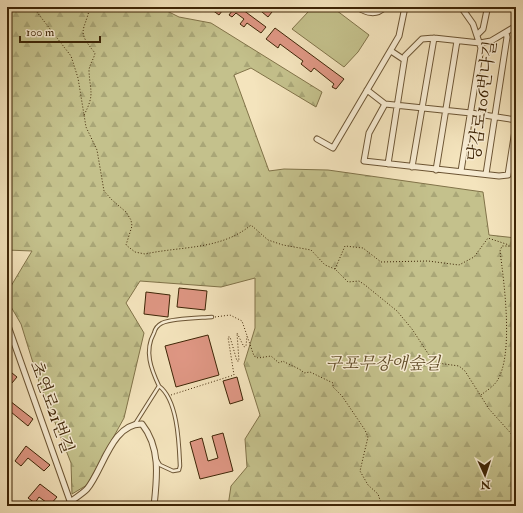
<svg xmlns="http://www.w3.org/2000/svg" width="523" height="513" font-family="'IM FELL Double Pica','Noto Serif KR',serif">
	<style>
		.forest { fill: url(#forest-firs); stroke: #817349 }
		.garden { fill: #c4c18c; stroke: #817349 }
		.building { fill: #df9784; stroke: #3e2506 }
		.lines { fill: none; stroke-linecap: round; stroke-linejoin: round }
		.service-casing { stroke: #6c5534; stroke-width: 4.5 }
		.minor-casing { stroke: #6c5534; stroke-width: 7 }
		.path { stroke: #3e2506; stroke-width: 1; stroke-dasharray: 1 2; stroke-linecap: butt }
		.service { stroke: #f8edd4; stroke-width: 2.5 }
		.minor { stroke: #f8edd4; stroke-width: 5 }
		.labels { text-anchor: middle; dominant-baseline: central; stroke-width: 3; stroke-linejoin: round; paint-order: stroke }
		.street-label { font-size: 17px; fill: #3e2506; stroke: #f8edd4 }
		.park-label { font-size: 17px; font-style: italic; fill: #604c28; stroke: #f8edd4 }
	</style>
	<defs>
		<pattern id="forest-firs" width="22" height="20" patternUnits="userSpaceOnUse"><rect width="22" height="20" fill="#c4c18c"/><path d="M5 1l3.5 6h-7zM16 11l3.5 6h-7z" fill="#a9a677"/></pattern>
	</defs>
	<rect width="100%" height="100%" fill="#f4e4bd"/>
	<filter id="stains"><feTurbulence type="fractalNoise" baseFrequency=".005" numOctaves="4"/><feColorMatrix values="0 0 0 0 .2 0 0 0 0 .09 0 0 0 0 .02 0 0 0 .5 -.17"/></filter>
	<radialGradient id="worn" r=".72"><stop offset=".6" stop-color="#630" stop-opacity="0"/><stop offset="1" stop-color="#630" stop-opacity=".3"/></radialGradient>
	<path class="forest" d="M7,7H169L167,11L179,17L211,23L322,92L316,107L251,68L234,75L269,171L284,169L328,170L483,192L489,235L516,238V506H228L231,486L247,467L245,439L260,415L244,364L255,328V278L221,287L140,281L126,303L144,333L124,418L87,485L72,494L71,463L38,379L21,324L7,300L8,291L32,251L7,250Z"/>
	<path class="garden" d="M304,7H332L369,35L358,52L344,67L292,29L308,12Z"/>
	<path class="building" d="M208,7H225L219,15Z
		M226,7H239L266,27L261,33L247,23L244,27L240,24L244,19L236,13L232,17L229,15L232,11Z
		M256,7H276L268,17Z
		M275,28L344,79L336,89L332,87L334,84L314,68L311,72L301,64L303,61L280,44L278,48L266,39Z
		M179,288L207,291L205,310L177,307Z
		M146,292L170,295L168,317L144,314Z
		M208,335L219,375L176,387L165,346Z
		M7,369L17,377L12,383L7,380Z
		M237,377L243,400L230,404L223,381Z
		M10,401L33,419L28,426L11,412L7,418V405Z
		M223,433L233,471L200,479L190,442L202,438L208,461L218,458L212,436Z
		M26,446L50,465L44,471L28,458L21,466L15,461Z
		M40,484L57,497L50,505L39,497L35,503L28,498Z"/>
	<g class="lines">
		<defs>
			<path id="service" d="M135,424L159,386C151,369 144,351 154,333C155,329 158,325 162,323C174,318 198,318 212,317
				M157,460L160,465L173,471L179,470L180,466C179,444 178,400 159,386"/>
			<path id="minor" d="M357,7C367,13 376,16 385,7
				M461,7L473,24L481,48L461,171
				M477,35L483,29L487,10
				M391,51L403,59
				M367,90L385,104L369,133L364,161L499,176L508,175L516,124
				M385,104L471,113L516,120
				M317,139L333,148L399,36L405,7
				M388,164L405,56L422,39L434,38L480,43L491,41L516,26
				M412,167L434,38
				M436,170L457,41
				M486,174L507,37L506,33
				M7,323L70,501
				M65,506C72,500 81,495 87,489C103,470 112,423 142,424C161,448 157,478 154,506"/>
		</defs>
		<use href="#service" class="service-casing"/>
		<use href="#minor" class="minor-casing"/>
		<path class="path" d="M33,7L71,56L78,78L86,127L97,150L104,191L112,200L126,212L131,220L132,226L126,245L135,252L145,254C182,246 221,250 251,225L268,240L283,245L311,250L325,265L335,269L348,282L359,281L365,285L397,311L412,329L429,355L437,363L459,366L465,371L489,409L516,439
			M84,115C95,94 90,92 89,71C89,65 94,59 95,53C76,30 84,33 90,7
			M335,269L345,246L363,248L381,262L428,261L459,265L474,257L488,238L509,245
			M215,317L230,315L242,321L254,356L258,358L271,356L279,363L283,361C289,365 300,368 304,373L310,372L333,383V387L342,396L365,430L368,437L360,471L368,485L378,494L382,506
			M171,395L234,375L228,337H230L237,361H239L237,333L244,347L246,346L247,336
			M481,395C486,391 493,387 497,381C514,355 504,282 500,251L502,246H516"/>
		<use href="#service" class="service"/>
		<use href="#minor" class="minor"/>
	</g>
	<g class="labels">
		<g class="street-label">
			<text transform="translate(482 101) rotate(-82)">당감로106번나길</text>
			<text transform="translate(52 407) rotate(70)">초연로21번길</text>
		</g>
		<g class="park-label">
			<text x="383" y="363">구포무장애숲길</text>
		</g>
	</g>
	<rect width="523" height="513" fill="none" stroke="#f4e4bd" stroke-width="24"/>
	<rect x="8" y="8" width="507" height="497" fill="none" stroke="#3e2506" stroke-width="2"/>
	<rect x="12" y="12" width="499" height="489" fill="none" stroke="#3e2506"/>
	<g transform="translate(485 475) rotate(177)" stroke="#f8edd4" stroke-width="3" paint-order="stroke">
	<path d="M0-3L7 15L0 10L-7 15Z" fill="#3e2506"/>
	<text y="-6" font-size="11" font-weight="bold" text-anchor="middle" fill="#3e2506">N</text>
	</g>
	<path d="M20 36v6h80v-6" fill="none" stroke="#3e2506" stroke-width="2"/>
	<text x="26" y="36" font-size="12" fill="#3e2506" stroke="#f8edd4" stroke-width="3" paint-order="stroke">100 m</text>
	<rect width="100%" height="100%" filter="url(#stains)"/>
	<rect width="100%" height="100%" fill="url(#worn)"/>
</svg>
